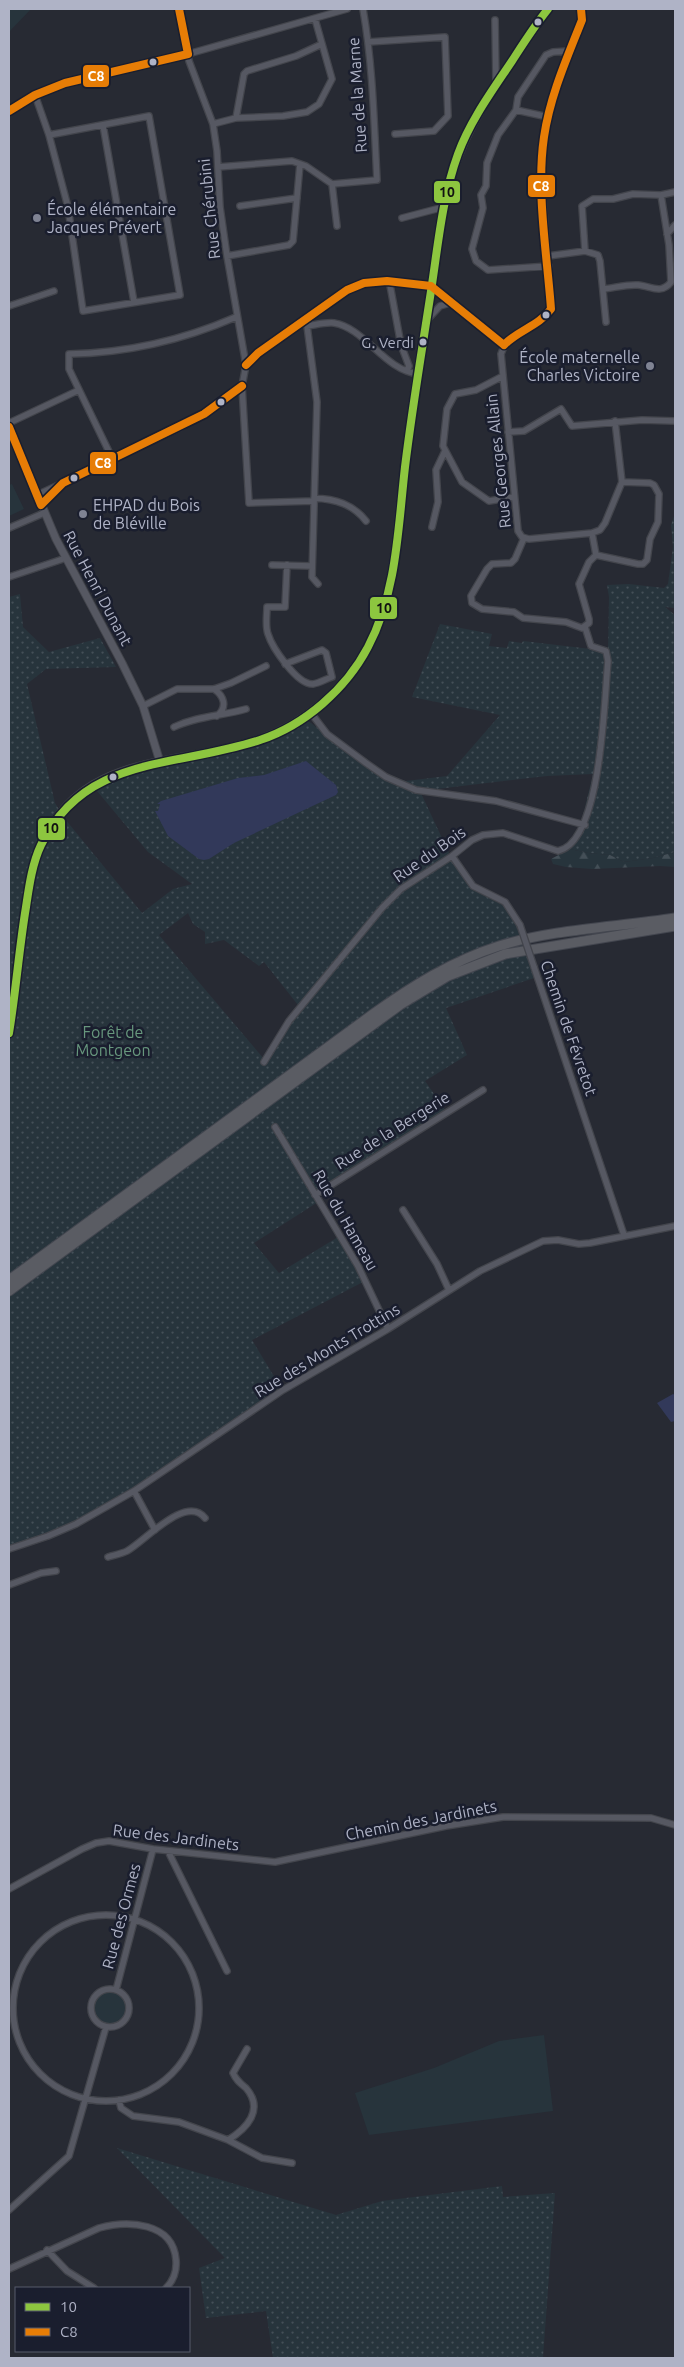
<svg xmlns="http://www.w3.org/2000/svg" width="684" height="2367" font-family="Ubuntu,sans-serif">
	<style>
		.grass { fill: url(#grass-dots); fill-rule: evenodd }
		.forest { fill: url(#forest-firs) }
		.garden { fill: #27343c }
		.water { fill: #32395a }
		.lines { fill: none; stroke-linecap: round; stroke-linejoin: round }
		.minor-casing { stroke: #43454c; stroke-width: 8 }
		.tertiary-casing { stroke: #43454c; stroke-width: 9 }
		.secondary-casing { stroke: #43454c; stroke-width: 10 }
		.trunk-casing { stroke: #43464f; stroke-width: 11 }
		.minor { stroke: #565862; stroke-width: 5.5 }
		.tertiary { stroke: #565862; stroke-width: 7 }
		.secondary { stroke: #5a5c67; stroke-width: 8 }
		.trunk { stroke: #5a5c63; stroke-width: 9 }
		.minor-bridge-casing { stroke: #43454c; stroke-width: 8; stroke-linecap: butt }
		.minor-bridge { stroke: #565862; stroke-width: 5.5 }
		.bus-1-casing { stroke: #1a1e2e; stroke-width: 11 }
		.bus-2-casing { stroke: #1a1e2e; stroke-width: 11 }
		.bus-1 { stroke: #8dc63f; stroke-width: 8 }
		.bus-2 { stroke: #e77d06; stroke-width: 8 }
		.bus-dot { fill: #afb3c6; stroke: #1a1e2e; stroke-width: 2 }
		.poi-dot { fill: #7f8393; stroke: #1a1e2e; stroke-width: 2 }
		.labels { text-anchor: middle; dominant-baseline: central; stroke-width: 5; stroke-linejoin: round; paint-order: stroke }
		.bus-label { font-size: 15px; fill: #afb3c6; stroke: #1a1e2e; text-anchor: end }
		.street-label { font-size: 16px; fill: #afb3c6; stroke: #1a1e2e }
		.poi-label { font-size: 16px; fill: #afb3c6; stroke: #1a1e2e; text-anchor: start }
		.park-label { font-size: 16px; fill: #67977d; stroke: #1a1e2e }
		.line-badge { stroke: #1a1e2e; stroke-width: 2 }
		.badge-label { font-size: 14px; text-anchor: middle; font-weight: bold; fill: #fff }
		.pale-badge-label { font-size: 14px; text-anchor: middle; font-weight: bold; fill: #111 }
	</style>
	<defs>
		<pattern id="grass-dots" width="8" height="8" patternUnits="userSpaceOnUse" patternTransform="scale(1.25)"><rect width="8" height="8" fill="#27343c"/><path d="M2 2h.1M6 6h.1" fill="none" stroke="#444f57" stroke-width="1.8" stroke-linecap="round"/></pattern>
		<pattern id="forest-firs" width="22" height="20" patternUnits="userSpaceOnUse" patternTransform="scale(1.25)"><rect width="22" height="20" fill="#27343c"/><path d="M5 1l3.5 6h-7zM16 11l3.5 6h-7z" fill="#444f57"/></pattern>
	</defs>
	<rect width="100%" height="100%" fill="#272a33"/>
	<path class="grass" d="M675,513V608L665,607L675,615V852L653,858L624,862L610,855L588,853L570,849L582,819L593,774L547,776L420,791L449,853L469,887L508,908L514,920L534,978L446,1008L467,1055L425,1081L446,1111L314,1194L318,1202L254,1243L279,1273L338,1237L363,1282L252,1340L281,1388L193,1451L125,1494L73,1523L48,1534L9,1545V597L20,594L23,627L49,652L100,638L116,667L46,669L27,684L55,803L65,819L142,913L173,889L192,884L148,852L97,791L113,777L232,752L268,742L307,720L373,771L406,781L447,776L500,715L412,697L440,624L492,634L489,646L507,648L509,641L522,643L523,641L608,651L609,597L607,585L629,584L664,588L668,584L673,547L671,525ZM188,913L193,924L205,932V944L224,940L259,966L264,962L298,1005L264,1059L159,935Z
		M117,2148L336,2215L382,2201L502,2186L503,2197L555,2193L543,2358H273L266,2311L206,2318L199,2268L225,2258Z"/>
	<path class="forest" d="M570,849L588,853L610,855L624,862L653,858L675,852V867L660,866L592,869L566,867L553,864L551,859Z"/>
	<path class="garden" d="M9,9H31L9,32Z
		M12,484L24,509L9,516V485Z
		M93 2008a17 17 0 1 1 34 0a17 17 0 1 1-34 0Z
		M544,2035L553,2111L369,2135L355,2093L434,2068L499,2041Z"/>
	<path class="water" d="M306,761L336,785L338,792L336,795L234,843L209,859L204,860L199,859L168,836L155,811H158L160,804H157L161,801L238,778L264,775Z
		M673,1394L675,1395V1421L671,1422L657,1403Z"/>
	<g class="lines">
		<defs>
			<path id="minor" d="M179,9L189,61L213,124L217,151L220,207L227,256L246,365L242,386L249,503L314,501
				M581,9L582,20L553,95L544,136L541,172L551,309C540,329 510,326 501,354L518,531L522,537L529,539L592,533L600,530L605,523L622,482L615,421
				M495,20L496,83
				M368,42L445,37L448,116L434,131L395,134
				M35,95L49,135L68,207L83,311L180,295L149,116L49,135
				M516,110L548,117
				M9,111L35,95L79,79L188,54L347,9
				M236,118L244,74L247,71L296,56L322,44
				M213,124L236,118L283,116L307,112L319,104L332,79L315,19
				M103,125L134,302
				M218,167L292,161L306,166L332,184L377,180C374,122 373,66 363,9
				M332,184L337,226
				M240,206L297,198
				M402,218L444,207
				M667,234L675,225
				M585,251L582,206L593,199H613L633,194L661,195
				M227,256L289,245L293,241L300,164
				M548,256L585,251L598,255L600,261L606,322
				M549,266L488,270L476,261L472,249L483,208L481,195L486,186L487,163L498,135L516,110L518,97L546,55L553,52L568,51
				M390,285L401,345L409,366L407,371
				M603,289C614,288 627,284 638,285C651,286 661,295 671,282L669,245L661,195L675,192
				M9,306L54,291
				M306,318L317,402L312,577L318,584
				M427,320L440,306L453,302
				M307,326C315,325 326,322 334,323C365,328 384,370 418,374
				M246,365L258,353L347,290L364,283L387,281L431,286L504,345
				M503,376L476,390L455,394L447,409L443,446L462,482L489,501L514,497
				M9,423L79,390
				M508,432L524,431L561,409L572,426L642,420L675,421
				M113,460L69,369V354C127,353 183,340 236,317
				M37,495L179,428L204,414L242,386
				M314,498C335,499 353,504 366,521
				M41,505L60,487
				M432,527L438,502L436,470L445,451
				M9,528L44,513
				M524,538L515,559L511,563L492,564L487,569L471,596L472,603L482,609L514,612L523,618L566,622L582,628L589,623V619L579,584L589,562L596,555L592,533
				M596,555L638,564H643L647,560L650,539L658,522L659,494L654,485L650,483L622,482
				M272,565L312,566
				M9,577L66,558
				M285,664L322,650L326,653L332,677C326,679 319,683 313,684C297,685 272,647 268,634C265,626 267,615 267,607H285L287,565
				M214,689C224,696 228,707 217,716
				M143,706L177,689H214L231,683L266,666
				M311,713L327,734L366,763L386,777L416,790L496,801L585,825
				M174,727C197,716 222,716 246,709
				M452,856L473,886L505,902L520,925
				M534,967L624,1235
				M264,1062L289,1021L382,908L401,889L452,856L472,840L483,835L503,833L558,851C602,842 604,700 608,661L606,651L591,646L585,627
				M275,1127L358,1266L388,1329
				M315,1195L483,1090
				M403,1210L437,1264L449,1290
				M134,1491L155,1530
				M9,1549L48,1536L76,1524L134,1491L283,1390L388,1329L480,1271L543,1241L558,1240L579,1244L590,1243L675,1226
				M108,1557C114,1555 121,1554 127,1551C145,1541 186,1494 205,1518
				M9,1585L41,1573L56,1571
				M168,1851L227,1971
				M9,1889L82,1849L96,1843L109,1841L153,1849L275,1862L446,1826L503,1817L651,1818L675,1825
				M13 2008a93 93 0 1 1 186 0a93 93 0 1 1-186 0Z
				M91 2008a19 19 0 1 1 38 0a19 19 0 1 1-38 0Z
				M116,1990L153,1849
				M119,2100L121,2108L133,2116L179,2122L228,2140L262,2158L292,2163
				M228,2140C246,2129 265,2110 246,2088C240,2083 236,2080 233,2073L247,2049
				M9,2210L69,2156L106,2027
				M47,2250L67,2271L94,2288
				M9,2269L99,2228C128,2220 173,2222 176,2260C177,2271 173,2281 166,2288"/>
			<path id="tertiary" d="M9,427L56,539L122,663L143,706L160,762"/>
			<path id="secondary" d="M9,1033C16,995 19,957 24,919C28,894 31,868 41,845C84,751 177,768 259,740C306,724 344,690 368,647C396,594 397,532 404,474C411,417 419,361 429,304C436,261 439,216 452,173C471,111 513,62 547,9"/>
			<path id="trunk" d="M9,1280L373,1014C412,986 452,961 499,946C553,929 619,927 675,918
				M9,1291L400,1005L448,976L505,954L675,926"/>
		</defs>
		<use href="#minor" class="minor-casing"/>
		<use href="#tertiary" class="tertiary-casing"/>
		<use href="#secondary" class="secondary-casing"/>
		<use href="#trunk" class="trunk-casing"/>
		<use href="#minor" class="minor"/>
		<use href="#tertiary" class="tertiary"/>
		<use href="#secondary" class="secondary"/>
		<use href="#trunk" class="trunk"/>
		<defs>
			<path id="minor-bridge" d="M520,925L534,967"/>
		</defs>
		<use href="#minor-bridge" class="minor-bridge-casing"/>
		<use href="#minor-bridge" class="minor-bridge"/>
		<defs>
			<path id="bus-1" d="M9,1033C16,991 19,949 26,907C29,887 32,864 41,845C85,754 177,768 260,740C305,725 346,689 368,647C397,592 398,528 405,467C412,409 422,350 431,291C438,246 442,198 458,154C470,121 492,91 512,61C523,44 535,25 548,9"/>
			<path id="bus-2" d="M179,9L188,54
				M9,111L35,95L65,83L188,54
				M504,345C518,330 539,326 551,309C547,254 536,191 544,137C550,96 567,58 582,20L581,9
				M246,365L258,353L347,290L364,283L387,281L431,286L504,345
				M9,427L41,505L63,483L204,414L242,386"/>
		</defs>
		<use href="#bus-1" class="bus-1-casing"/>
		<use href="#bus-2" class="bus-2-casing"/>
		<use href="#bus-1" class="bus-1"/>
		<use href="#bus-2" class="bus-2"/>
	</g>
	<g class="bus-dot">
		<circle cx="538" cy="22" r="4.5"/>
		<circle cx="153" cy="62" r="4.5"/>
		<circle cx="546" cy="315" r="4.5"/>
		<circle cx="423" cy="342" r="4.5"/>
		<circle cx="221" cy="402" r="4.5"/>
		<circle cx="74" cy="478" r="4.5"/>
		<circle cx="113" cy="777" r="4.5"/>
	</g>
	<g class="poi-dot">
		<circle cx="37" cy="218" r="5"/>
		<circle cx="650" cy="366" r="5"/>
		<circle cx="83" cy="514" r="5"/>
	</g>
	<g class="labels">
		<g class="bus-label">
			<text x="414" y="342">G. Verdi</text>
		</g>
		<g class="street-label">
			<text transform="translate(357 95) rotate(-94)">Rue de la Marne</text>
			<text transform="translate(209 209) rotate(-96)">Rue Chérubini</text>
			<text transform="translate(498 461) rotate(-96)">Rue Georges Allain</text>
			<text transform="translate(98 588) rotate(62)">Rue Henri Dunant</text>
			<text transform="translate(429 854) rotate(-35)">Rue du Bois</text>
			<text transform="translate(569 1028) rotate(71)">Chemin de Févretot</text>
			<text transform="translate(392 1130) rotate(-32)">Rue de la Bergerie</text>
			<text transform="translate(346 1220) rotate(60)">Rue du Hameau</text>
			<text transform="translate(327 1350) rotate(-31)">Rue des Monts Trottins</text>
			<text transform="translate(421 1820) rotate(-11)">Chemin des Jardinets</text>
			<text transform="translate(176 1837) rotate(7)">Rue des Jardinets</text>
			<text transform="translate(121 1916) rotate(-75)">Rue des Ormes</text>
		</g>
		<g class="poi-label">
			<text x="47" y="209">École élémentaire<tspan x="47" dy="18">Jacques Prévert</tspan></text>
			<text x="640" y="357" text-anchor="end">École maternelle<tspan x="640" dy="18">Charles Victoire</tspan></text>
			<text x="93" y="505">EHPAD du Bois<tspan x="93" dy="18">de Bléville</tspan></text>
		</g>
		<g class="park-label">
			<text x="113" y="1032">Forêt de<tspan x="113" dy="18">Montgeon</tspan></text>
		</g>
	</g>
	<g class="line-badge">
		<rect x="82" y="64" width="28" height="24" rx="5" fill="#e77d06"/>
		<rect x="527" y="174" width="29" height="24" rx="5" fill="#e77d06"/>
		<rect x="433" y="180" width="28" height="24" rx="5" fill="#8dc63f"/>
		<rect x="89" y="451" width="28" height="24" rx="5" fill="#e77d06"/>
		<rect x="369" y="596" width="29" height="24" rx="5" fill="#8dc63f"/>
		<rect x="37" y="817" width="29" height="24" rx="5" fill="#8dc63f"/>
	</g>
	<g class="badge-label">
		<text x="96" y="81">C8</text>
		<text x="541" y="191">C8</text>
		<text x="103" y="468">C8</text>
	</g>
	<g class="pale-badge-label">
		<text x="447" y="197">10</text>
		<text x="384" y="613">10</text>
		<text x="51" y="833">10</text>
	</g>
	<rect width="684" height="2367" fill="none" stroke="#afb3c6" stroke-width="20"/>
	<rect x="15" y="2287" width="175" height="65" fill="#1a1e2e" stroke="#565a6b"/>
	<rect x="25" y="2303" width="25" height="8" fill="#8dc63f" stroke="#565a6b"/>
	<text x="60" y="2312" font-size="15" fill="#afb3c6">10</text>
	<rect x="25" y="2328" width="25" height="8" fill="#e77d06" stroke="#565a6b"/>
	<text x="60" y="2337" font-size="15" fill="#afb3c6">C8</text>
</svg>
